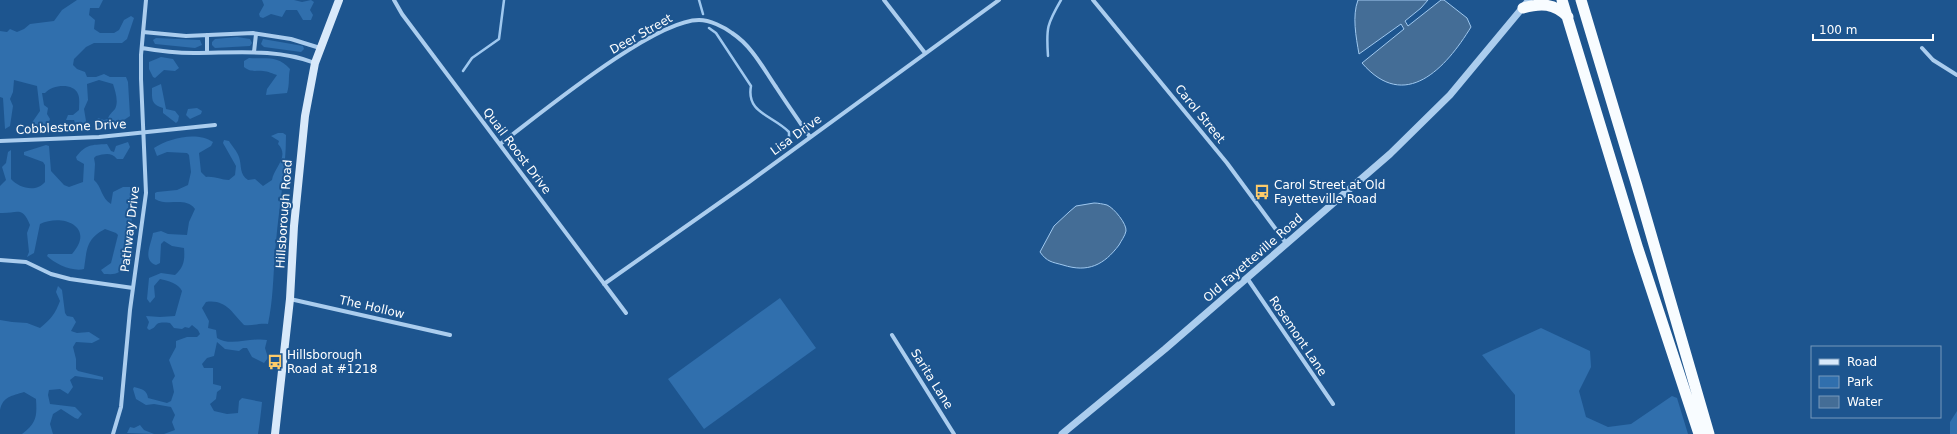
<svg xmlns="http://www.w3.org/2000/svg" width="1957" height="434" font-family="'DejaVu Sans',sans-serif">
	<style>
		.green { fill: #306fad }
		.water { fill: #446d96; stroke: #9fc8ef }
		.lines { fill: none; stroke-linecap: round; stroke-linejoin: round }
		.stream { stroke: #9fc8ef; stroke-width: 2.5 }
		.minor { stroke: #abcdee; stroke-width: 4 }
		.tertiary { stroke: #abcdee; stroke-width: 7 }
		.secondary { stroke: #d8e9fa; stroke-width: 8 }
		.trunk { stroke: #f8fcff; stroke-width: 11 }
		.labels { text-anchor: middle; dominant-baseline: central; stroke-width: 4; stroke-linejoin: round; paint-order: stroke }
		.street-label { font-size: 12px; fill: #fff; stroke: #1d558f }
		.poi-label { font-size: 12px; fill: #fff; stroke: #1d558f; text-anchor: start }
	</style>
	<rect width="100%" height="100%" fill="#1d558f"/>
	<path class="green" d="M77,0H103L99,8H90L89,15L95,20L94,29L100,33H114L119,30L124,20L131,16L134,18L127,39L122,43H94L86,47L74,59L73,65L77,69L85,72L87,77H96L104,74L110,77H126L128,82L130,116L115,126H95L98,118L104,120L108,119C109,114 112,113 115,109C119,101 115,91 113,84L99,80L87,84L88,100L84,109L87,127L76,126L74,120H66L68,115H73L79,110C79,105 80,98 78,94C74,83 53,84 45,93H42L44,105L48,108L47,114L50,119L47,127L33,126L31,124L40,111L37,86L14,80L13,92L10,99L13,106L10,126L5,129L3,98L0,97V31L7,32L10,29L17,32L24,29L30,24L54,21L62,10Z
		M262,0H294L302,2L311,0L314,2L310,10L313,15L311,20H303L297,10H286L282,17L271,14L263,18L260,17L259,14L264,5Z
		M237,37L250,39L252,43L250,46L215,48L212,45V42L215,39Z
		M156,38L200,40L202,45L195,48L155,44L153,40Z
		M263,39L303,46L304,49L301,52L264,47L261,44Z
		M161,57L173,59L179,68L175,71L164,70L155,78L153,77L149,69V62Z
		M249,58C267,59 278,55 290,69C288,77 290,84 287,93L266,95L267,89L277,75C273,74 268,71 263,71C255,70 252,73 244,67V61Z
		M161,84L166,109L175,111L179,116L178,121L176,123L163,113V108C151,104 152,100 152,88Z
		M197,108L202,111L201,114L190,119L186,115L188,109Z
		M278,133H283L286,135C286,171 279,206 276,242C273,269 274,296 268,324C259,323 253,326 244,325C232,313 226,299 206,302L202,308L209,321L208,328L216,330L217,338C230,347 252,337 267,340L265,348L268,358L264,363L252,357L247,348H243L239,351L225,349L217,342L214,356L207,358L202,364L204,368H213V384L221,386V389L217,392L216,399L210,404L214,411L227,414L238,413L239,401L242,398L262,402C262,404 259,430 258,434H164L175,430L172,422L175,415L171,407L154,404L146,405L136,399L133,389L134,387C142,389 147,390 148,398L167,403L171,401L174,392L172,381L175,376L169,360L176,347V341L187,337H197L200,334L198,330L192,325L189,328L185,327L182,329L174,328L170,323C151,321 160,327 149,330L147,328L149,322L146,316L160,317L175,316L182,291C178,283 168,281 160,279L154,286L155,297L150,303L147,299L149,278L161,273L175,275C184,267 185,260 184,248L172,246L164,241L161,244L160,263L156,265C142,260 151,245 153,233L161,231L168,234L187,235L189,222L195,209C185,196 168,207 155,199V193L157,192L177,190L188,185L191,172L189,155L187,153L167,152L157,156L154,148C169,138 197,131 213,142L211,146L199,153L201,172L206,177C214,176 221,180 229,180L235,175L236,166L223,143L224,140L229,141C232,146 237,151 239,157C242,166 239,174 248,180L255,179L263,186L272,180C274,167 290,157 278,144L279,141L271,136Z
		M128,142L130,147L123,159H117C111,152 105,154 96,156L94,158L95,164L94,180C102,187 101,198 111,204L113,192L123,187H130C135,201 131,261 119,272C115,275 109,274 104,274L101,270L111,263L118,235L116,233L105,229C86,239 87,249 84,269C73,272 55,264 47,256L48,254H72C96,227 63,213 40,224L34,253L27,257L29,252L27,233L30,225C22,205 17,214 0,213V186L6,180L2,167L6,163L8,152L11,150V179C19,188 36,193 45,182V165L43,162L24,155V152L46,145L49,146L51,171L64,185L69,187L83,182L84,164L77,160L76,157C86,144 91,145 107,144L111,151L114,152L116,146Z
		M58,286L62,290L65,313L67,316L73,317L76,322L71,331L77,333L89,332L100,339L92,343L76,342L73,347L76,359V369L78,371L103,377V380L75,376L70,380L73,387L68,394L60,389L49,390L48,395L50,404L75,407L82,414L78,419L75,418L61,409L53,414L50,424L53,434H22C37,423 37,416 36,399L24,392C12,396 3,396 0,410V320L12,322L27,323L40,328C51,319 55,314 60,301L56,292Z
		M780,298L816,348L704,429L668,379Z
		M1541,328L1590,351L1591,367L1579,391L1586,417L1608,427L1631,424L1672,396L1677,398L1688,434H1515V395L1482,355Z
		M1957,411V434H1950V422Z
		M140,425L144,430L154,434L127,433L130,427L134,428Z"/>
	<path class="water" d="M1358,0H1428L1421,8L1405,21L1408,26L1441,0H1444L1467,18L1471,27C1446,68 1405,113 1362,63L1404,29L1401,24L1359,54C1356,37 1352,16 1358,0Z
		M1094,203C1098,203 1103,204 1107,205C1114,208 1127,224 1126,231C1125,236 1121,241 1119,245C1104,265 1088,273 1063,265C1052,262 1047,262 1040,252L1054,226L1069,212L1076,206Z"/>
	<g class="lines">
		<path class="stream" d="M699,0L703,14
			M709,28L716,33L751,86C746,113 772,115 789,132V140
			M1048,56C1046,28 1047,24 1061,0
			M463,71L472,58L499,39L504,0"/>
		<path class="minor" d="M394,0L402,14L626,313
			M884,0L925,53
			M1093,0L1227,163L1286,243
			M143,32L186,36L253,33L291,39L320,48
			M142,48C159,51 176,53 194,53C235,53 276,48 315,63
			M1922,48L1933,60L1957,75
			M254,52L256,34
			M207,53V35
			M0,141L99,137L215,125
			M500,144C539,115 653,20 699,20C710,20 724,27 732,33C752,46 763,68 776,87C787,104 799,121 810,137
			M0,260L26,262L51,274L70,279L133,288
			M1247,278L1333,404
			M604,284L749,182L999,0
			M290,299L450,335
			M892,335L954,434
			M113,434L121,407L130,310L146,193L141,79V55L146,0"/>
		<path class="tertiary" d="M1062,434L1165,349L1390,154L1450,95L1529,0"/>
		<path class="secondary" d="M275,434L290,299L294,226L305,116L315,63L339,0"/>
		<path class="trunk" d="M1562,0L1638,249L1699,434
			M1581,0L1637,186L1709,434
			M1523,8C1541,3 1554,3 1568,17"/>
	</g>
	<defs>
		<symbol id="bus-bare" viewBox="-9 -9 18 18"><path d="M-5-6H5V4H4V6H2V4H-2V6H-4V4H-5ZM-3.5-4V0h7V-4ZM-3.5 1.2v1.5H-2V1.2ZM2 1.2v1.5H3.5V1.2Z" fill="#fdcb6a" stroke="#1d558f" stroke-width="2.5" paint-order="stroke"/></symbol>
	</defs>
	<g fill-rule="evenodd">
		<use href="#bus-bare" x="1251" y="181" width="22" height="22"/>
		<use href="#bus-bare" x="264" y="351" width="22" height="22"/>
	</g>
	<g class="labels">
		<g class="street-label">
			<text transform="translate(641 34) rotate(-29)">Deer Street</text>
			<text transform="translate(1200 114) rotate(51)">Carol Street</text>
			<text transform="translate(71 127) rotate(-3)">Cobblestone Drive</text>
			<text transform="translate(796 135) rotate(-36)">Lisa Drive</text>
			<text transform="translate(517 151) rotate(53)">Quail Roost Drive</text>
			<text transform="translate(284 214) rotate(-86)">Hillsborough Road</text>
			<text transform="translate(130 229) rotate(-83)">Pathway Drive</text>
			<text transform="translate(1253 258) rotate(-41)">Old Fayetteville Road</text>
			<text transform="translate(372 307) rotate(13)">The Hollow</text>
			<text transform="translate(1298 336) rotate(56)">Rosemont Lane</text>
			<text transform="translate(932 379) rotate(58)">Sarita Lane</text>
		</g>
		<g class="poi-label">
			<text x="1274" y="185">Carol Street at Old<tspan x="1274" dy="14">Fayetteville Road</tspan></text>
			<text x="287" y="355">Hillsborough<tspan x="287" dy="14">Road at #1218</tspan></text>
		</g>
	</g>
	<rect x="1811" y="346" width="130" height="72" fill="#1d558f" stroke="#7799bc"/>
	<rect x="1819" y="359" width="20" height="6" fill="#d8e9fa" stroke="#7799bc"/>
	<text x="1847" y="366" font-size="12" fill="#ffffff">Road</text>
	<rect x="1819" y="376" width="20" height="12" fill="#306fad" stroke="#7799bc"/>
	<text x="1847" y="386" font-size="12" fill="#ffffff">Park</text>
	<rect x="1819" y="396" width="20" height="12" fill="#446d96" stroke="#7799bc"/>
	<text x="1847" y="406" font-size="12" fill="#ffffff">Water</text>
	<path d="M1813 34v6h120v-6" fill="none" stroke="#ffffff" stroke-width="2"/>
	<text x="1819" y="34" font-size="12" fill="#ffffff" stroke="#1d558f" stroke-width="3" paint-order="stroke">100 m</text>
</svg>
